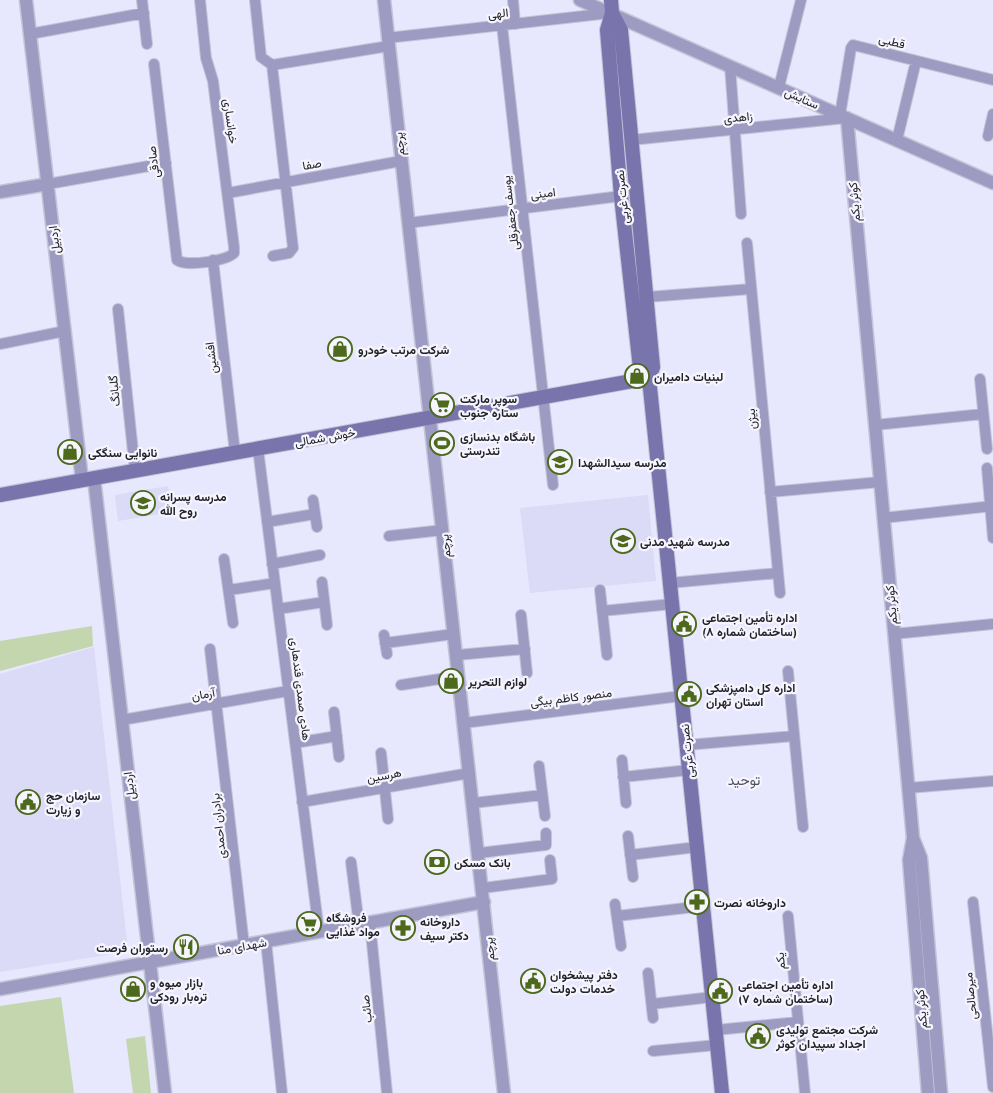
<svg xmlns="http://www.w3.org/2000/svg" width="993" height="1093" font-family="Mulish,Vazirmatn,sans-serif">
	<style>
		.built { fill: #dbdaf7 }
		.green { fill: #c3d6ae }
		.lines { fill: none; stroke-linecap: round; stroke-linejoin: round }
		.minor-casing { stroke: #c4c4d7; stroke-width: 12 }
		.tertiary-casing { stroke: #c4c4d7; stroke-width: 15 }
		.secondary-casing { stroke: #c4c4d7; stroke-width: 16 }
		.minor { stroke: #9d9bc1; stroke-width: 10 }
		.tertiary { stroke: #9d9bc1; stroke-width: 12 }
		.secondary { stroke: #7974ac; stroke-width: 14 }
		.labels { text-anchor: middle; dominant-baseline: central; stroke-width: 4.5; stroke-linejoin: round; paint-order: stroke }
		.street-label { font-size: 12px; fill: #22222a; stroke: #f6f5fe }
		.poi-label { font-size: 12px; font-weight: bold; fill: #22222a; stroke: #f6f5fe; text-anchor: start }
		.neighbourhood-label { font-size: 14px; fill: #504f61; stroke: #f6f5fe }
	</style>
	<rect width="100%" height="100%" fill="#e7e7fd"/>
	<path class="built" d="M168,486L172,512L118,521L115,495Z
		M648,495L656,581L530,593L520,508Z
		M94,647L127,941L119,953L0,972V674Z"/>
	<path class="green" d="M92,626L93,646L0,671V641Z
		M61,997L74,1093H0V1006Z
		M145,1036L151,1093H133L126,1039Z"/>
	<g class="lines">
		<defs>
			<path id="minor" d="M142,0L147,44
				M255,0L261,57L272,65L389,46
				M513,0L515,24
				M502,25L553,485
				M30,34L144,13
				M387,38L610,13
				M154,64L177,260C186,267 226,261 234,253V247L213,81L206,58L200,0
				M272,65L293,248L289,253L273,256
				M730,66L741,214
				M779,87L801,0
				M840,115L851,48L853,45L993,80
				M988,136L993,114
				M631,140L846,118
				M897,140L916,61
				M48,184L166,163
				M228,193L401,161
				M408,223L621,196
				M747,243L780,593
				M213,260L235,453
				M647,297L751,289
				M118,309L135,471
				M0,344L65,331
				M980,379L987,449
				M875,425L983,414
				M258,449L319,932
				M987,468L993,538
				M770,492L880,482
				M313,500L317,527
				M883,518L993,506
				M267,522L315,514
				M389,536L443,530
				M224,559L233,623
				M272,564L320,555
				M322,582L327,625
				M670,583L778,573
				M229,590L275,583
				M600,590L607,655
				M278,609L324,602
				M602,611L672,604
				M521,615L527,673
				M894,634L993,624
				M384,635L387,654
				M385,643L454,634
				M210,649L244,945
				M457,655L525,649
				M788,671L803,827
				M401,685L459,676
				M334,712L339,757
				M122,720L288,691
				M464,723L681,696
				M295,743L337,736
				M687,745L794,736
				M381,753L388,819
				M622,760L626,803
				M539,766L545,816
				M623,777L689,770
				M908,788L993,781
				M302,802L470,773
				M473,803L542,795
				M628,836L633,877
				M479,853L546,845V833
				M630,855L697,847
				M351,862L359,925
				M483,888L552,879L550,860
				M973,902L993,1087
				M615,904L621,946
				M617,916L703,906
				M788,916L805,1093
				M370,923L387,1093
				M266,941L282,1093
				M648,973L653,1018
				M652,1004L712,997
				M716,1030L798,1022
				M653,1051L717,1045"/>
			<path id="tertiary" d="M26,0L82,480
				M384,0L504,1093
				M580,0L993,183
				M847,118L913,838L909,860L928,1093
				M0,192L48,184
				M94,478L165,1093
				M913,838L921,858L941,1093
				M0,989L484,902"/>
			<path id="secondary" d="M611,0L612,13L607,30L621,196L640,368L649,378
				M612,13L621,30L653,367L649,378L722,1093
				M0,495L649,378"/>
		</defs>
		<use href="#minor" class="minor-casing"/>
		<use href="#tertiary" class="tertiary-casing"/>
		<use href="#secondary" class="secondary-casing"/>
		<use href="#minor" class="minor"/>
		<use href="#tertiary" class="tertiary"/>
		<use href="#secondary" class="secondary"/>
	</g>
	<defs>
		<symbol id="shop-ring" viewBox="-11 -11 22 22"><circle r="9.5" fill="#f6f5fe" stroke="#4c691c" stroke-width="1.5"/><path d="M-5-2.5h2.3a2.7 3.5 0 0 1 5.4 0H5L5.5 6h-11ZM-1.5-2.5h3a1.5 2.3 0 0 0-3 0Z" fill="#4c691c"/></symbol>
		<symbol id="supermarket-ring" viewBox="-11 -11 22 22"><circle r="9.5" fill="#f6f5fe" stroke="#4c691c" stroke-width="1.5"/><path d="M-6-5.5h2.5l.6 2H6L4.5 2H-2.5L-4.4-4H-6ZM-1.5 3.2a1.3 1.3 0 1 0 .1 0ZM3 3.2a1.3 1.3 0 1 0 .1 0Z" fill="#4c691c"/></symbol>
		<symbol id="stadium-ring" viewBox="-11 -11 22 22"><circle r="9.5" fill="#f6f5fe" stroke="#4c691c" stroke-width="1.5"/><path d="M0-5a6.5 5 0 1 0 0 10a6.5 5 0 1 0 0-10ZM-3.5-1.8h7v3.6h-7Z" fill="#4c691c"/></symbol>
		<symbol id="school-ring" viewBox="-11 -11 22 22"><circle r="9.5" fill="#f6f5fe" stroke="#4c691c" stroke-width="1.5"/><path d="M0-5L7-2L0 1L-7-2ZM-4 1L0 2.5L4 1V4Q0 6-4 4Z" fill="#4c691c"/></symbol>
		<symbol id="civic-ring" viewBox="-11 -11 22 22"><circle r="9.5" fill="#f6f5fe" stroke="#4c691c" stroke-width="1.5"/><path d="M-.6-6.5H3V-4.5H.6V-3L4-1V1h2V6H-6V1h2V-1L-.6-3ZM-1.2 2.5V6h2.4V2.5Z" fill="#4c691c"/></symbol>
		<symbol id="bank-ring" viewBox="-11 -11 22 22"><circle r="9.5" fill="#f6f5fe" stroke="#4c691c" stroke-width="1.5"/><path d="M-6-4H6V4H-6ZM0-2.3a2.3 2.3 0 1 0 0 4.6a2.3 2.3 0 1 0 0-4.6Z" fill="#4c691c"/></symbol>
		<symbol id="pharmacy-ring" viewBox="-11 -11 22 22"><circle r="9.5" fill="#f6f5fe" stroke="#4c691c" stroke-width="1.5"/><path d="M-2-6h4v4h4v4h-4v4h-4v-4h-4v-4h4Z" fill="#4c691c"/></symbol>
		<symbol id="restaurant-ring" viewBox="-11 -11 22 22"><circle r="9.5" fill="#f6f5fe" stroke="#4c691c" stroke-width="1.5"/><path d="M-5-6h1v4h1v-4h1v4h1v-4h1v5L-1.5 .5V6h-2V.5L-5-1ZM5-6V6H3V1.5H1.5Q1.5-4 5-6Z" fill="#4c691c"/></symbol>
	</defs>
	<g fill-rule="evenodd">
		<use href="#shop-ring" x="326" y="335" width="28" height="28"/>
		<use href="#shop-ring" x="623" y="362" width="28" height="28"/>
		<use href="#supermarket-ring" x="428" y="391" width="28" height="28"/>
		<use href="#stadium-ring" x="428" y="429" width="28" height="28"/>
		<use href="#shop-ring" x="56" y="438" width="28" height="28"/>
		<use href="#school-ring" x="546" y="448" width="28" height="28"/>
		<use href="#school-ring" x="129" y="489" width="28" height="28"/>
		<use href="#school-ring" x="609" y="527" width="28" height="28"/>
		<use href="#civic-ring" x="670" y="610" width="28" height="28"/>
		<use href="#shop-ring" x="437" y="667" width="28" height="28"/>
		<use href="#civic-ring" x="675" y="680" width="28" height="28"/>
		<use href="#civic-ring" x="14" y="788" width="28" height="28"/>
		<use href="#bank-ring" x="423" y="848" width="28" height="28"/>
		<use href="#pharmacy-ring" x="683" y="888" width="28" height="28"/>
		<use href="#supermarket-ring" x="295" y="910" width="28" height="28"/>
		<use href="#pharmacy-ring" x="389" y="914" width="28" height="28"/>
		<use href="#restaurant-ring" x="172" y="933" width="28" height="28"/>
		<use href="#civic-ring" x="519" y="967" width="28" height="28"/>
		<use href="#shop-ring" x="119" y="975" width="28" height="28"/>
		<use href="#civic-ring" x="706" y="977" width="28" height="28"/>
		<use href="#civic-ring" x="744" y="1022" width="28" height="28"/>
	</g>
	<g class="labels">
		<g class="street-label">
			<text transform="translate(498 13) rotate(-6)">الهی</text>
			<text transform="translate(892 41) rotate(15)">قطبی</text>
			<text transform="translate(802 98) rotate(24)">ستایش</text>
			<text transform="translate(738 117) rotate(-6)">زاهدی</text>
			<text transform="translate(231 121) rotate(82)">خوانساری</text>
			<text transform="translate(399 144) rotate(-96)">پرچم</text>
			<text transform="translate(153 162) rotate(-97)">صادقی</text>
			<text transform="translate(312 164) rotate(-10)">صفا</text>
			<text transform="translate(543 193) rotate(-7)">امینی</text>
			<text transform="translate(622 197) rotate(-96)">نصرت غربی</text>
			<text transform="translate(854 202) rotate(-95)">کوثر یکم</text>
			<text transform="translate(510 213) rotate(-97)">یوسف جعفرقلی</text>
			<text transform="translate(54 240) rotate(-97)">اردبیل</text>
			<text transform="translate(211 358) rotate(-97)">افشین</text>
			<text transform="translate(114 391) rotate(-96)">گلبانگ</text>
			<text transform="translate(751 419) rotate(-95)">بیژن</text>
			<text transform="translate(325 437) rotate(-10)">خوش شمالی</text>
			<text transform="translate(445 546) rotate(-96)">پرچم</text>
			<text transform="translate(891 605) rotate(-95)">کوثر یکم</text>
			<text transform="translate(301 689) rotate(83)">هادی صمدی قندهاری</text>
			<text transform="translate(203 694) rotate(-10)">آرمان</text>
			<text transform="translate(571 697) rotate(-7)">منصور کاظم بیگی</text>
			<text transform="translate(687 751) rotate(-96)">نصرت غربی</text>
			<text transform="translate(384 775) rotate(-10)">هرسین</text>
			<text transform="translate(129 786) rotate(-97)">اردبیل</text>
			<text transform="translate(218 826) rotate(-96)">برادران احمدی</text>
			<text transform="translate(242 946) rotate(-10)">شهدای منا</text>
			<text transform="translate(489 949) rotate(-96)">پرچم</text>
			<text transform="translate(780 961) rotate(-95)">یکم</text>
			<text transform="translate(970 996) rotate(-96)">میرصالحی</text>
			<text transform="translate(366 1009) rotate(-96)">صائب</text>
			<text transform="translate(921 1009) rotate(-95)">کوثر یکم</text>
		</g>
		<g class="poi-label">
			<text x="358" y="349">شرکت مرتب خودرو</text>
			<text x="654" y="376">لبنیات دامیران</text>
			<text x="460" y="398">سوپر مارکت<tspan x="460" dy="14">ستاره جنوب</tspan></text>
			<text x="460" y="436">باشگاه بدنسازی<tspan x="460" dy="14">تندرستی</tspan></text>
			<text x="88" y="452">نانوایی سنگکی</text>
			<text x="578" y="462">مدرسه سیدالشهدا</text>
			<text x="160" y="496">مدرسه پسرانه<tspan x="160" dy="14">روح الله</tspan></text>
			<text x="640" y="541">مدرسه شهید مدنی</text>
			<text x="702" y="617">اداره تأمین اجتماعی<tspan x="702" dy="14">(ساختمان شماره ۸)</tspan></text>
			<text x="468" y="681">لوازم التحریر</text>
			<text x="706" y="687">اداره کل دامپزشکی<tspan x="706" dy="14">استان تهران</tspan></text>
			<text x="46" y="795">سازمان حج<tspan x="46" dy="14">و زیارت</tspan></text>
			<text x="454" y="862">بانک مسکن</text>
			<text x="714" y="902">داروخانه نصرت</text>
			<text x="326" y="917">فروشگاه<tspan x="326" dy="14">مواد غذایی</tspan></text>
			<text x="420" y="921">داروخانه<tspan x="420" dy="14">دکتر سیف</tspan></text>
			<text x="168" y="947" text-anchor="end">رستوران فرصت</text>
			<text x="550" y="974">دفتر پیشخوان<tspan x="550" dy="14">خدمات دولت</tspan></text>
			<text x="150" y="982">بازار میوه و<tspan x="150" dy="14">تره‌بار رودکی</tspan></text>
			<text x="738" y="984">اداره تأمین اجتماعی<tspan x="738" dy="14">(ساختمان شماره ۷)</tspan></text>
			<text x="776" y="1029">شرکت مجتمع تولیدی<tspan x="776" dy="14">اجداد سپیدان کوثر</tspan></text>
		</g>
		<g class="neighbourhood-label">
			<text x="744" y="780">توحید</text>
		</g>
	</g>
</svg>
